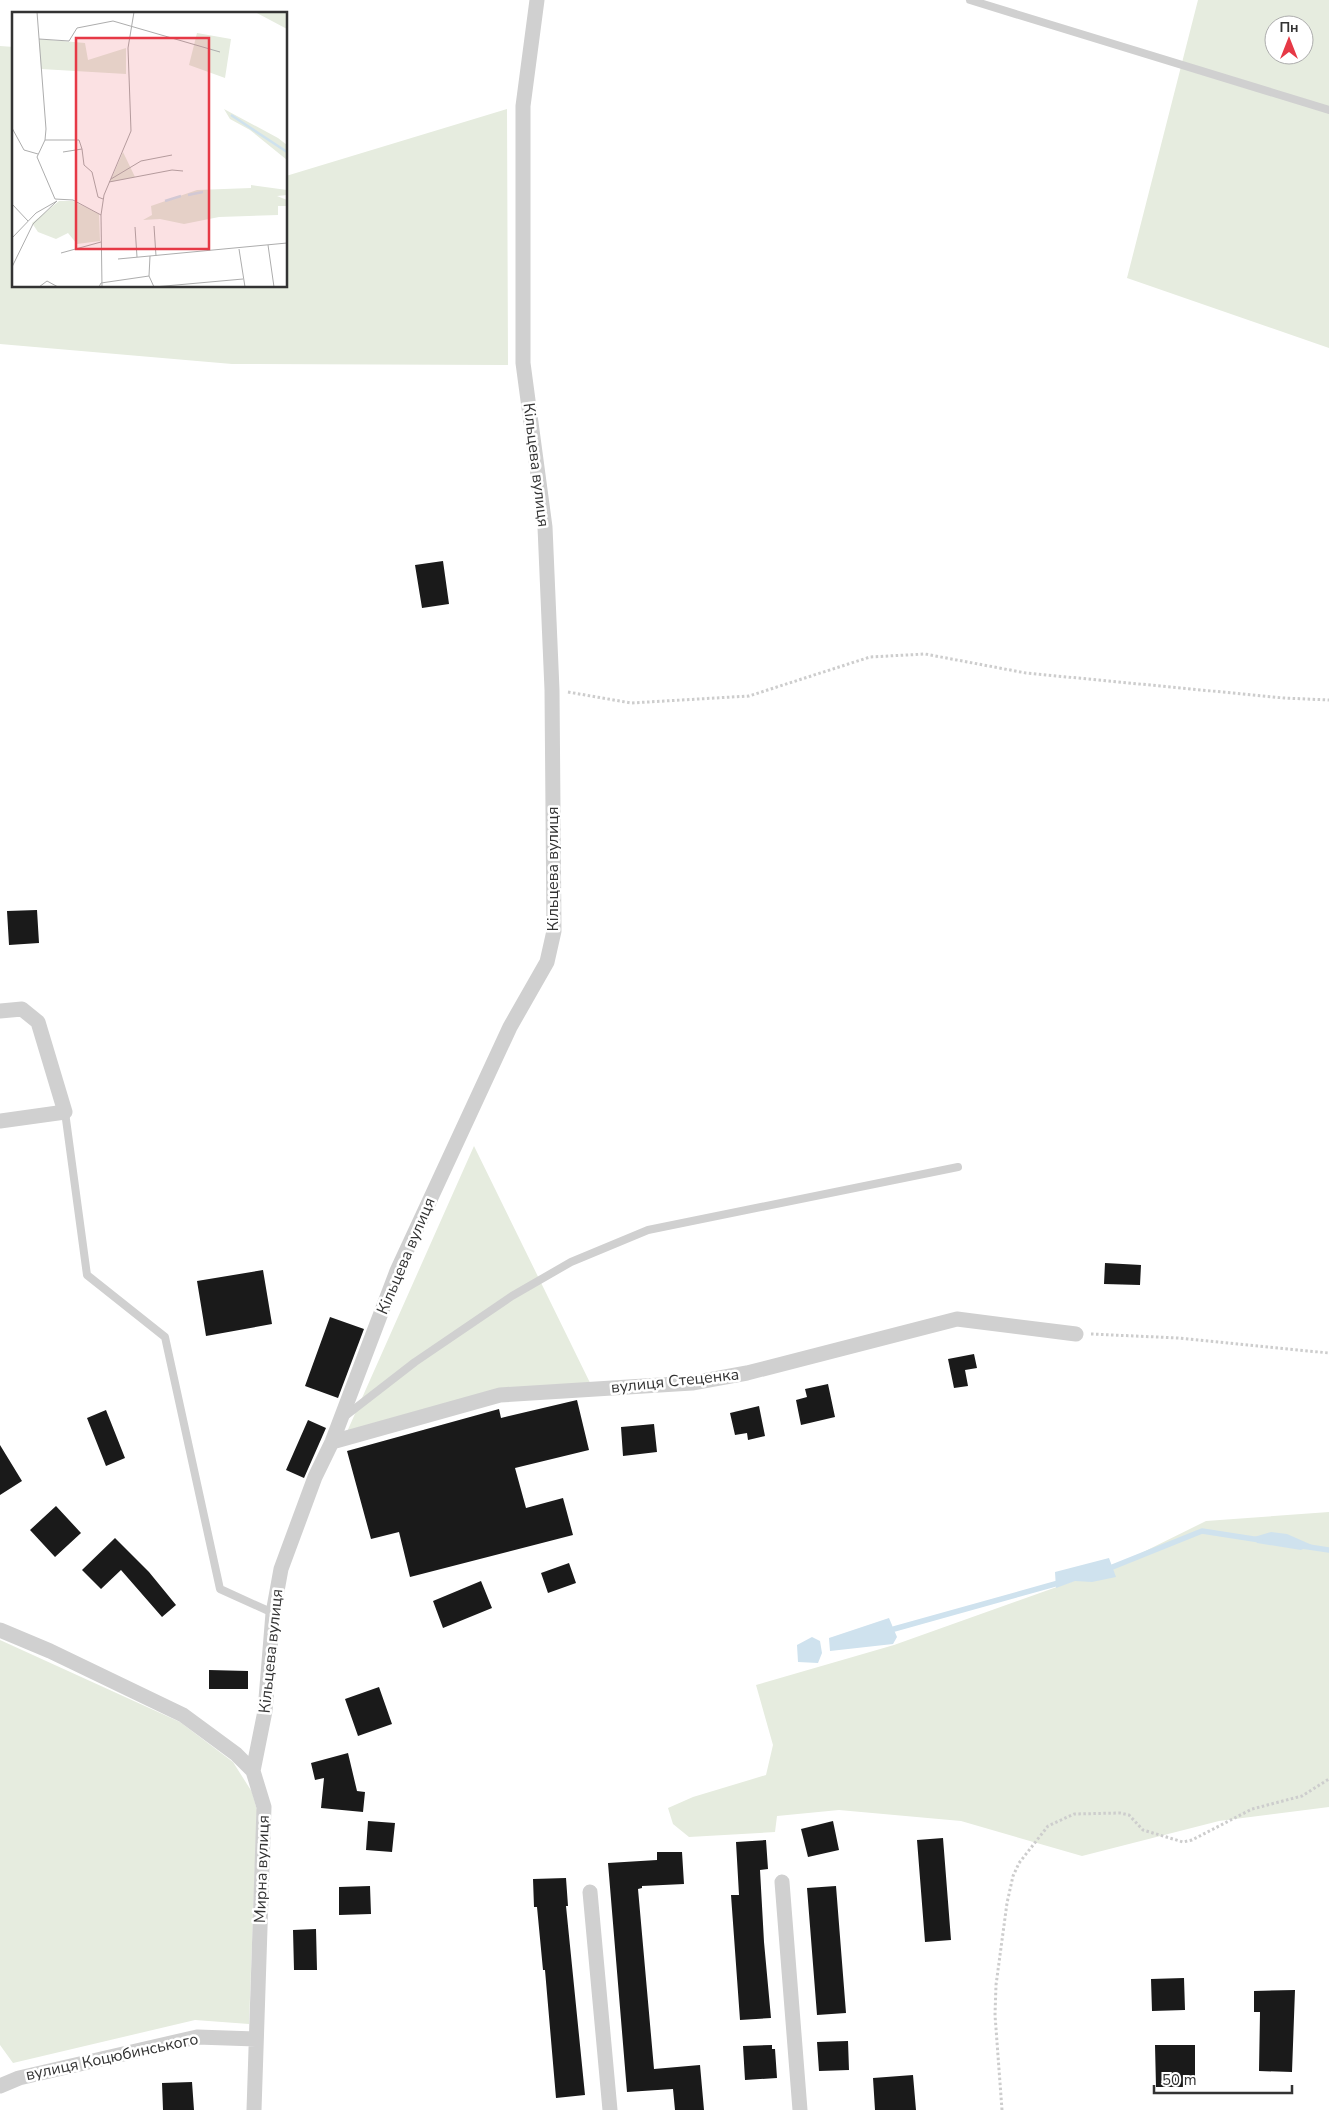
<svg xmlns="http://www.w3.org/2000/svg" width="1329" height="2110" font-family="'Nunito Sans',sans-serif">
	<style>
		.green { fill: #e6ecdf; fill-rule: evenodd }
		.water { fill: #cfe2ee }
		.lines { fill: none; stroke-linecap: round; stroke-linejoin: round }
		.stream { stroke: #cfe2ee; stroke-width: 5.5 }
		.building { fill: #1a1a1a }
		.path { stroke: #cdcdcd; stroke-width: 3; stroke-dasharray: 2.5 2.5; stroke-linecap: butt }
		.lane { stroke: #d0d0d0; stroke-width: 8 }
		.street { stroke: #d0d0d0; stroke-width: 15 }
		.labels { text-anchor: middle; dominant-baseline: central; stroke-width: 5; stroke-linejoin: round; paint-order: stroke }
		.street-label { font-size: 16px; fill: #333; stroke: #fff }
		.inset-river { fill: none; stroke: #cfe2ee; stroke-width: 2.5 }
		.inset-road { fill: none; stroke: #adadad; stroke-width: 1 }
		.view { fill: #e63946; fill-opacity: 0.15; stroke: #e63946; stroke-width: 2.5 }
		.inset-edge { fill: none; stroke: #333; stroke-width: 2.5 }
	</style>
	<rect width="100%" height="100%" fill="#fff"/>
	<path class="green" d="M1198,0H1329V348L1127,278ZM1274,25H1304V55H1274Z
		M0,46L14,47V286H286V176L507,109L508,365L232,364L0,344Z
		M474,1146L596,1395L501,1400L342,1443Z
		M1329,1512V1807L1219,1821L1082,1856L961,1821L839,1810L777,1816L775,1832L689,1837L673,1824L668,1808L693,1797L766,1775L773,1745L756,1685L894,1645L1113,1567L1206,1521Z
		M0,1640L180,1722L233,1762L252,1792L257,1810L249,2024L195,2020L13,2063L0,2045Z"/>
	<path class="water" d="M1271,1532L1287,1534L1312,1545L1301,1550L1257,1543L1254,1537Z
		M1109,1558L1116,1577L1092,1582L1075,1581L1056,1588L1055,1572Z
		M889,1618L897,1637L893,1644L830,1651L829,1638Z
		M812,1637L820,1641L822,1653L818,1663L798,1662L797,1645Z"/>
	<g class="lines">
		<path class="stream" d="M1302,1546L1329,1550
			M1105,1570L1202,1531L1260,1540
			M894,1629L1062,1582"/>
	</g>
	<path class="building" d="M443,561L449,604L422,608L415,565Z
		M37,910L39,943L9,945L7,911Z
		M1105,1263L1141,1265L1140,1285L1104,1284Z
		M263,1270L272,1324L206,1336L197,1281Z
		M330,1317L364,1329L338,1398L305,1386Z
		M974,1354L977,1368L965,1370L968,1386L954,1388L948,1359Z
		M828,1384L835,1417L801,1425L796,1400L807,1397L805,1389Z
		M577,1400L589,1450L515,1468L526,1508L563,1498L573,1535L410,1577L399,1532L371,1539L347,1451L499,1409L501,1418Z
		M759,1406L765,1436L748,1440L747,1433L735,1435L730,1413Z
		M106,1410L125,1458L106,1466L87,1418Z
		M308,1420L326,1428L304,1478L286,1470Z
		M654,1424L657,1452L623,1456L621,1427Z
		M0,1445L22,1481L0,1495Z
		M56,1506L81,1533L55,1557L30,1530Z
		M115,1538L149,1572L176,1605L162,1617L121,1570L101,1589L82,1570Z
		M569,1563L576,1583L548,1593L541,1573Z
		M481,1581L492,1608L443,1628L433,1601Z
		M209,1670L248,1671V1689H209Z
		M379,1687L392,1724L358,1736L345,1699Z
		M348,1753L357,1791L365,1792L363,1812L321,1808L324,1778L315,1780L311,1763Z
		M368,1821L395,1823L392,1852L366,1850Z
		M833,1821L839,1850L808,1857L801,1829Z
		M943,1838L951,1940L925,1942L917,1840Z
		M766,1840L768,1869L760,1870L764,1942L771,2018L740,2020L731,1895H739L736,1842Z
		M657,1852H682L684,1884L642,1886V1888L638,1889L654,2069L700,2065L704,2110H675L673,2089L627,2092L608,1863L657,1860Z
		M566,1878L568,1906H566L585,2095L556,2098L545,1970H543L537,1907H534L533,1879Z
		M370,1886L371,1914L339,1915V1887Z
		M836,1886L846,2013L817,2015L807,1888Z
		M316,1929L317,1970H294L293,1930Z
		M1184,1978L1185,2010L1152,2011L1151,1979Z
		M1295,1990L1292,2072L1259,2071L1260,2012H1254V1991Z
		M848,2041L849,2070L819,2071L817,2042Z
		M772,2045V2049H775L777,2078L745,2080L743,2046Z
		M1155,2045H1195V2087H1156Z
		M913,2075L916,2110H875L873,2078Z
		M192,2082L194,2110H163L162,2083Z"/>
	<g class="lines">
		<path class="path" d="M568,692L631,703L749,696L870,657L925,654L1026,673L1284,698L1329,700
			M1091,1334L1178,1338L1329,1353
			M1002,2110L995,2015L996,1985L1007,1903L1013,1876L1019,1863L1048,1826L1074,1814L1120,1813L1129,1815L1143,1830L1183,1842L1192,1840L1252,1809L1302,1796L1329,1779"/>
		<path class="lane" d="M970,0L1329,110
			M65,1112L87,1275L165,1337L220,1589L273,1613
			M344,1417L415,1362L512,1296L571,1262L648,1230L958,1167"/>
		<path class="street" d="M0,1011L22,1009L38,1022L65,1112L0,1121
			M332,1442L500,1395L692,1383L747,1373L957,1319L1076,1334
			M0,1630L50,1651L183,1715L236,1754L253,1771L264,1807L254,2110
			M253,1771L265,1711L273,1613L281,1569L315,1477L332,1442L397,1271L510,1027L547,962L554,931L552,690L545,527L523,363V106L537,0
			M782,1882L800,2110
			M590,1892L610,2110
			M0,2086L19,2078L197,2037L256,2039"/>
	</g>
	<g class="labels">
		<g class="street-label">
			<text transform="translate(536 465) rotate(83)">Кільцева вулиця</text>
			<text transform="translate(553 869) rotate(-90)">Кільцева вулиця</text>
			<text transform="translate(406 1256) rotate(-67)">Кільцева вулиця</text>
			<text transform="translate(675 1381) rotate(-6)">вулиця Стеценка</text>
			<text transform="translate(271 1651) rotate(-84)">Кільцева вулиця</text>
			<text transform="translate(262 1869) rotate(-88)">Мирна вулиця</text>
			<text transform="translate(112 2057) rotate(-12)">вулиця Коцюбинського</text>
		</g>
	</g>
	<g transform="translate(12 12)">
		<rect width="275" height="275" fill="#fff"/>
		<path d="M243,0H275V17ZM185,21L219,27L213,66L177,53ZM27,27L73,31L76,48L114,36V62L29,57ZM212,97L266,126L275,133V148L238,118L218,107ZM111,140L123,165L98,170ZM239,173L275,178V183L265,184L275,188V194H266V203L207,205L172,212L148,207L131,208L140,203L139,194L185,178L239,176ZM47,189H61L87,202L88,229L65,232L56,221L44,227L26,220L20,211Z" fill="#e6ecdf"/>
		<path class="inset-river" d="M219,103L275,140M176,183L191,180M153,189L169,184"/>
		<path class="inset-road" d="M25,0L34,117L33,128L25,145L43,187L61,188L89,203L90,275M27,27L57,29L65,16L101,9L208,40M0,116L12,138L26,142M33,128H67L70,137L51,140M70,137L72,153L80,160L86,185L91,187M99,167L129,149L160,143M97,170L160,158L171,159M0,192L16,209M89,203L92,183L119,119L116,36L122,0M142,214L144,244M123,215L125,245M0,226L24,201L45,189M256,233L262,275M227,237L233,275M49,241L89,230M106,247L275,231M0,255L21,212L45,189M137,264L142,275L231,267M27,275L35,269L46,275M87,275L89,271L137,264L138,244"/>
		<path class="view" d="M64,26H197V237H64Z"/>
		<rect width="275" height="275" class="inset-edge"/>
	</g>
	<g transform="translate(1289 40)"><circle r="24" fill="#ffffff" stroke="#adadad"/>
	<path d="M0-4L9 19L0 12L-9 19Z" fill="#e63946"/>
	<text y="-8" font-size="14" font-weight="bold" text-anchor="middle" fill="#333333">Пн</text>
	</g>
	<path d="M1154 2085v8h138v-8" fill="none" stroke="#333333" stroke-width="2.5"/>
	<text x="1162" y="2085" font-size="15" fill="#333333" stroke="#ffffff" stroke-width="4" paint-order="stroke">50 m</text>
</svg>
